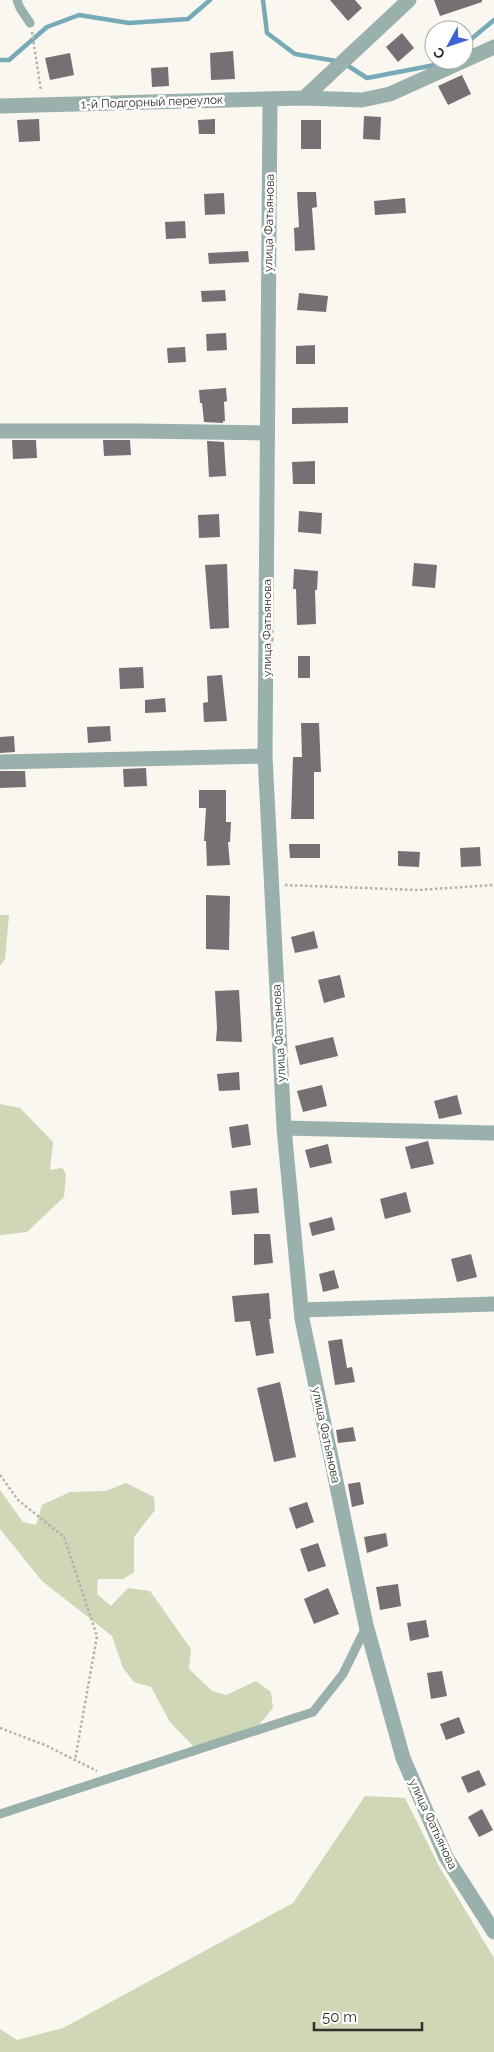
<svg xmlns="http://www.w3.org/2000/svg" width="494" height="2052" font-family="Raleway,sans-serif">
	<style>
		.green { fill: #cfd7b6 }
		.lines { fill: none; stroke-linecap: round; stroke-linejoin: round }
		.stream { stroke: #76aab6; stroke-width: 4.5 }
		.building { fill: #766f74 }
		.path { stroke: #b2b1ab; stroke-width: 2.5; stroke-dasharray: 2.5 2.5; stroke-linecap: butt }
		.lane { stroke: #9ab0ac; stroke-width: 9 }
		.street { stroke: #9ab0ac; stroke-width: 15 }
		.labels { text-anchor: middle; dominant-baseline: central; stroke-width: 5; stroke-linejoin: round; paint-order: stroke }
		.street-label { font-size: 12px; fill: #2e2e2b; stroke: #fff }
	</style>
	<rect width="100%" height="100%" fill="#f9f7ef"/>
	<path class="green" d="M0,915H9L5,959L0,966Z
		M0,1104L20,1108L53,1142L50,1170L62,1168L66,1174L64,1197L27,1232L0,1235Z
		M126,1483L154,1497L155,1510L134,1537V1572L123,1579H98L97,1594L111,1606L128,1588L150,1591L191,1649L189,1669L212,1691L226,1695L256,1681L271,1692L273,1708L258,1726L195,1748L170,1722L151,1687L134,1682L123,1668L112,1636L42,1581L0,1529V1490L23,1522L36,1525L42,1505L70,1492L106,1491Z
		M365,1796L405,1798L440,1868L494,1958V2052H0V2029L17,2040L63,2028L293,1903Z"/>
	<g class="lines">
		<path class="stream" d="M263,0L267,33L295,54L342,62L367,78L440,64L445,60
			M464,45L494,20
			M0,60H9L47,27L79,15L129,23L188,19L210,0"/>
	</g>
	<path class="building" d="M330,0H355L362,8L348,21Z
		M434,0H482V2L440,16Z
		M402,33L414,48L398,62L386,47Z
		M233,51L235,79L211,80L210,53Z
		M70,53L74,75L50,80L45,58Z
		M168,67L169,86L152,87L151,68Z
		M462,75L471,94L448,105L438,86Z
		M364,116L381,117L380,140L363,139Z
		M39,119L40,141L19,142L17,120Z
		M215,119V134H199L198,120Z
		M301,120H321V149H301Z
		M297,192H316L317,207L312,208L315,250L295,251L294,228L299,227Z
		M224,193L225,214L205,215L204,194Z
		M405,198L406,213L375,215L374,201Z
		M185,221L186,238L166,239L165,222Z
		M248,251L249,262L209,264L208,253Z
		M225,290L226,301L202,302L201,291Z
		M299,293L328,296L326,312L297,310Z
		M226,333L227,350L207,351L206,334Z
		M315,345V364H296V346Z
		M185,347L186,362L168,363L167,348Z
		M226,388L227,401L224,402L225,421H223V423L204,422L202,403H200L199,390Z
		M348,407V423L292,424V408Z
		M12,440H36L37,458L13,459Z
		M103,440H130L131,455L104,456Z
		M207,441L224,442L226,476L209,477Z
		M315,461V484H293L292,462Z
		M299,511L322,513L321,534L298,532Z
		M219,514L220,537L199,538L198,515Z
		M414,563L437,565L435,588L412,586Z
		M227,564L229,628L210,629L205,565Z
		M294,569L318,571L317,590H315L316,624L297,625L296,589H293Z
		M298,656H310V678H298Z
		M143,667L144,688L120,689L119,668Z
		M222,675L227,721L204,722L203,703L208,702L207,676Z
		M165,698L166,712L145,713V700Z
		M301,723H319L321,772H314V819H291L293,757H302Z
		M110,726L111,741L88,743L87,727Z
		M14,736L15,752L0,753V737Z
		M146,768L147,786L124,787L123,769Z
		M0,771H25L26,787L0,788Z
		M199,790H226V822H231L230,842H228L230,865L207,866L206,841H204L206,808H199Z
		M289,844H320V858H290Z
		M480,847L481,866L461,867L460,848Z
		M398,851L420,852L419,867L398,866Z
		M206,895L230,896L229,950L206,949Z
		M314,931L318,948L295,953L291,937Z
		M340,975L345,997L324,1003L318,980Z
		M239,990L242,1042L216,1041L217,1028L215,991Z
		M333,1037L338,1056L300,1065L295,1046Z
		M239,1072L240,1090L219,1091L217,1074Z
		M322,1085L327,1106L303,1112L297,1091Z
		M457,1095L462,1114L439,1119L434,1101Z
		M248,1124L251,1145L232,1148L229,1127Z
		M428,1141L434,1164L411,1169L405,1147Z
		M328,1144L332,1163L310,1168L305,1150Z
		M257,1188L259,1213L232,1215L230,1191Z
		M406,1192L411,1212L385,1219L380,1199Z
		M332,1217L335,1230L312,1236L309,1223Z
		M254,1234H270L273,1263L254,1265Z
		M471,1254L477,1277L457,1282L451,1259Z
		M334,1270L339,1288L323,1292L319,1274Z
		M269,1293L271,1319H269L274,1353L256,1356L250,1321L235,1322L232,1296Z
		M342,1339L347,1368L352,1367L355,1382L335,1385L328,1341Z
		M280,1382L296,1457L274,1462L257,1388Z
		M353,1427L356,1441L338,1443L336,1430Z
		M360,1482L364,1504L352,1507L348,1484Z
		M307,1502L314,1522L296,1529L289,1508Z
		M386,1533L388,1546L367,1553L364,1537Z
		M318,1543L326,1566L308,1572L300,1549Z
		M398,1584L401,1606L380,1610L376,1587Z
		M328,1588L339,1614L314,1624L304,1599Z
		M426,1620L429,1637L410,1641L407,1623Z
		M442,1671L447,1696L431,1699L427,1673Z
		M459,1717L465,1733L446,1740L440,1724Z
		M479,1770L486,1785L468,1793L461,1777Z
		M482,1809L493,1830L479,1837L468,1817Z"/>
	<g class="lines">
		<path class="path" d="M32,32L41,91
			M285,885L417,890L494,885
			M0,1475L18,1500L64,1537L97,1636L75,1760
			M0,1728L45,1745L97,1771"/>
		<path class="lane" d="M17,0L20,8L30,23
			M0,1814L313,1712L343,1674L366,1627"/>
		<path class="street" d="M304,98L409,0
			M270,99L265,756L284,1128L302,1319L366,1625L403,1758L446,1857L494,1932
			M0,106L304,98L362,100L390,94L494,47
			M0,431H139L267,433
			M0,762L265,756
			M284,1128L494,1133
			M301,1310L494,1304"/>
	</g>
	<g class="labels">
		<g class="street-label">
			<text transform="translate(152 102) rotate(-2)">1-й Подгорный переулок</text>
			<text transform="translate(269 223) rotate(-89)">улица Фатьянова</text>
			<text transform="translate(267 628) rotate(-90)">улица Фатьянова</text>
			<text transform="translate(279 1033) rotate(-93)">улица Фатьянова</text>
			<text transform="translate(326 1435) rotate(78)">улица Фатьянова</text>
			<text transform="translate(433 1824) rotate(65)">улица Фатьянова</text>
		</g>
	</g>
	<g transform="translate(449 45) rotate(230)"><circle r="24" fill="#ffffff" stroke="#ababaa"/>
	<path d="M0-4L9 19L0 12L-9 19Z" fill="#3e63d5"/>
	<text y="-8" font-size="14" font-weight="bold" text-anchor="middle" fill="#2e2e2b">С</text>
	</g>
	<path d="M314 2022v8h108v-8" fill="none" stroke="#2e2e2b" stroke-width="2.5"/>
	<text x="322" y="2022" font-size="15" fill="#2e2e2b" stroke="#ffffff" stroke-width="4" paint-order="stroke">50 m</text>
</svg>
